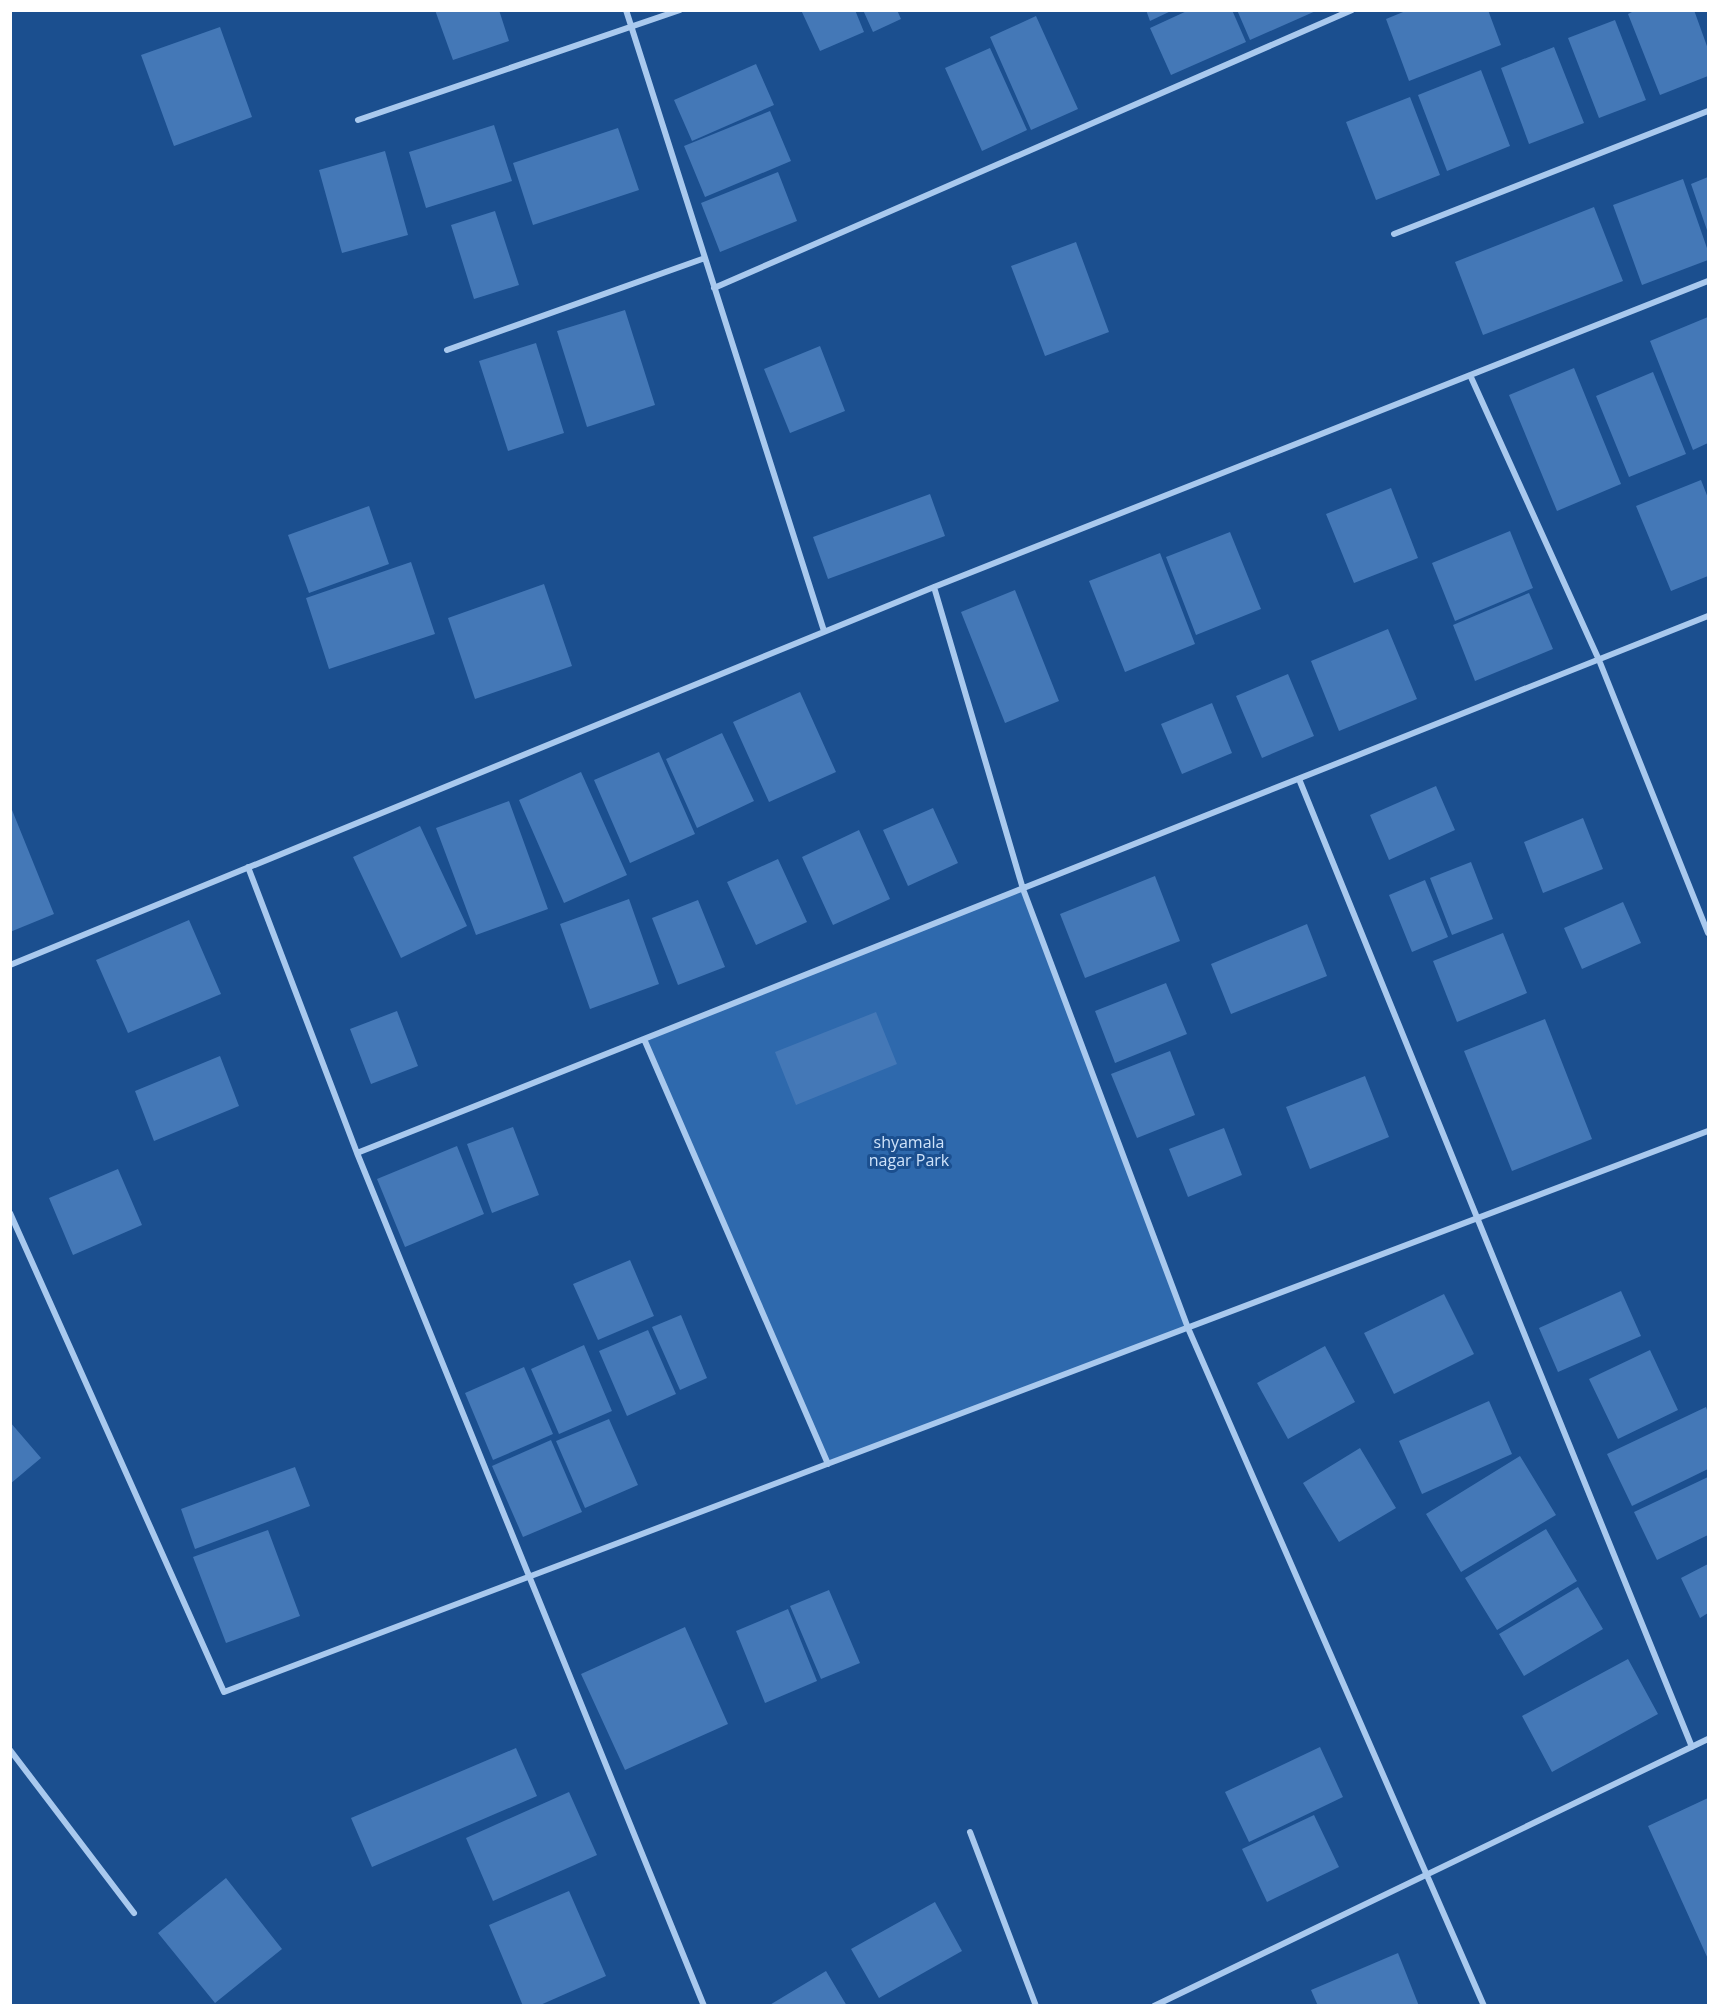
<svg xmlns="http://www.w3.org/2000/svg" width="1719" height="2016" font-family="'Open Sans',sans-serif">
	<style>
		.green { fill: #2e69ad }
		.building { fill: #4478b7 }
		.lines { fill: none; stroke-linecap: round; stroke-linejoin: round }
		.minor { stroke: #a9c9ee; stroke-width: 6 }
		.labels { text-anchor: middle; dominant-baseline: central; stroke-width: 6; stroke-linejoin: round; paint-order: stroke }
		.park-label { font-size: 16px; fill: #cfe3fa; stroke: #1b4f8f }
	</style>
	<rect width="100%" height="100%" fill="#1b4f8f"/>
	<path class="green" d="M1023,889L1188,1328L828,1464L644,1040Z"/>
	<path class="building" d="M435,10H499L509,41L453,60Z
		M801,10H855L864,32L820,51Z
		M863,10H897L901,19L873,32Z
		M1146,10H1173L1150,21Z
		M1189,10H1232L1246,42L1171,75L1150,28Z
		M1237,10H1318L1250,40Z
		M1408,10H1488L1501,45L1409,81L1386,19Z
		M1636,10H1694L1708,49V76L1660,95L1628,14Z
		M1036,16L1078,109L1031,130L990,37Z
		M1615,20L1646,100L1599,118L1568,38Z
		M220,27L252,117L174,146L141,55Z
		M1554,47L1584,123L1529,144L1501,68Z
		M990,48L1027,130L982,151L945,68Z
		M756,64L774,105L692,141L674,100Z
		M1481,70L1510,146L1447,171L1418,95Z
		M1410,97L1440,175L1376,200L1346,122Z
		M770,111L791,161L705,197L684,146Z
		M494,125L512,181L426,208L409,152Z
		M618,128L639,190L533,225L513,163Z
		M385,151L408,235L342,253L319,170Z
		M778,172L797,221L720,252L701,203Z
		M1708,177V233L1691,184Z
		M1683,179L1708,251V260L1642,285L1613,205Z
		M1594,207L1623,281L1483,335L1455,262Z
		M495,211L519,285L474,299L451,225Z
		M1076,242L1109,332L1045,356L1011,266Z
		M625,310L655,405L587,427L557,331Z
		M1708,317V443L1693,450L1650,341Z
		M536,343L564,433L508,451L479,361Z
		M820,346L845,411L790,433L764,369Z
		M1574,368L1621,484L1557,511L1509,395Z
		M1653,372L1686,454L1629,477L1596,396Z
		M1701,480L1708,498V576L1671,591L1636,506Z
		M1391,488L1418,558L1354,583L1326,514Z
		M930,494L945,536L828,579L813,537Z
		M369,506L389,564L309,593L288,535Z
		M1510,531L1533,588L1455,621L1432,563Z
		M1230,532L1261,609L1196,635L1166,557Z
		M1160,553L1195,644L1125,672L1089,581Z
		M411,562L435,634L329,669L306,598Z
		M544,584L572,666L475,699L448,618Z
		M1015,590L1059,701L1005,723L961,612Z
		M1529,593L1553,649L1475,681L1453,625Z
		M1388,629L1417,699L1339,731L1311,661Z
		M1288,674L1314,736L1262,758L1236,696Z
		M800,692L836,772L769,802L733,722Z
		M1212,703L1232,753L1182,774L1161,724Z
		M722,733L754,801L697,828L666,759Z
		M659,752L695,834L630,863L594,780Z
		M581,772L627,875L564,903L519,800Z
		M1436,786L1455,830L1389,860L1370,815Z
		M509,801L548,909L476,935L436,828Z
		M10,805L54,914L10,932Z
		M933,808L958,863L908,886L883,830Z
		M1583,818L1603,869L1543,893L1524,842Z
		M420,826L467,926L401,958L353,857Z
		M859,830L890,899L833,925L802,857Z
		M778,859L807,922L756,945L727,882Z
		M1471,862L1493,919L1452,935L1430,878Z
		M1155,876L1180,941L1085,978L1060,914Z
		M1425,880L1448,937L1412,952L1389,895Z
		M629,899L659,984L590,1009L560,924Z
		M698,900L725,967L678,985L652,918Z
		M1623,902L1641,943L1582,969L1564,928Z
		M189,920L221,994L128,1033L96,960Z
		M1307,924L1327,976L1231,1014L1211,964Z
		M1503,933L1527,993L1457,1022L1433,961Z
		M1166,983L1187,1034L1115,1063L1095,1011Z
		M397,1011L418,1066L371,1084L350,1029Z
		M876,1012L897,1064L796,1105L775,1052Z
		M1545,1019L1592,1139L1512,1171L1464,1051Z
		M1170,1051L1195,1115L1137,1138L1111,1074Z
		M220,1056L239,1106L154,1141L135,1091Z
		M1365,1076L1389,1137L1310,1169L1286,1107Z
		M513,1127L539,1195L492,1213L467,1144Z
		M1224,1128L1242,1175L1188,1197L1169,1149Z
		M457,1146L484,1214L405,1247L377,1179Z
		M118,1169L142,1225L73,1255L49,1198Z
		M630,1260L654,1316L598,1340L573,1284Z
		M1621,1291L1641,1336L1558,1372L1539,1328Z
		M1444,1294L1474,1354L1394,1394L1364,1333Z
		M681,1315L707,1378L680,1390L652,1327Z
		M648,1330L676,1394L627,1416L599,1351Z
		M584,1345L612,1411L559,1434L531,1369Z
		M1325,1346L1355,1402L1288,1439L1257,1383Z
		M1650,1350L1678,1410L1618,1439L1589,1379Z
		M524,1367L553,1434L493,1460L465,1393Z
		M1489,1401L1512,1454L1422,1494L1399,1441Z
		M1706,1407L1708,1413V1469L1632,1506L1607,1454Z
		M609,1419L638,1485L585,1508L556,1441Z
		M10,1422L41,1458L10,1484Z
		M551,1440L582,1512L523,1537L492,1466Z
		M1360,1448L1396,1508L1339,1542L1303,1483Z
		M1520,1456L1556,1515L1461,1572L1426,1514Z
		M295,1467L310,1506L195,1549L181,1509Z
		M1708,1477V1535L1657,1560L1634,1512Z
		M1546,1529L1577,1581L1497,1630L1465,1578Z
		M268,1530L300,1616L226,1643L193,1557Z
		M1708,1564V1613L1700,1618L1681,1578Z
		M1578,1587L1603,1629L1524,1676L1499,1634Z
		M829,1590L860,1663L821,1679L790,1606Z
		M788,1609L817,1681L765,1703L736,1631Z
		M685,1627L728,1724L625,1770L581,1674Z
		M1628,1659L1658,1714L1552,1772L1522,1716Z
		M1320,1747L1343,1797L1249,1842L1225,1792Z
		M516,1748L537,1796L372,1867L351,1818Z
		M569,1792L597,1855L493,1901L466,1838Z
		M1708,1798V1959L1648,1826Z
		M1314,1815L1339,1867L1267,1902L1242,1849Z
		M226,1878L282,1949L215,2003L158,1933Z
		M569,1891L606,1976L538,2006H523L489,1925Z
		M935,1902L962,1951L879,1998L851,1949Z
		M1398,1953L1419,2006H1318L1311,1990Z
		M826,1971L847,2006H768Z"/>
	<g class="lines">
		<path class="minor" d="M626,10L824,631
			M358,120L680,10
			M1394,234L1708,111
			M714,288L1352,10
			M447,350L705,258
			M1470,375L1599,660L1708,933
			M934,587L1023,889L1188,1328L1484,2006
			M1299,779L1692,1747
			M248,867L357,1153L704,2006
			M10,965L934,587L1708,281
			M644,1039L828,1464
			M357,1153L1708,616
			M10,1213L224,1692L1708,1131
			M10,1750L134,1913
			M970,1832L1036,2006
			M1154,2006L1708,1739"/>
	</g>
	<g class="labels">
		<g class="park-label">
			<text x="909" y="1142">shyamala<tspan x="909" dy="18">nagar Park</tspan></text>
		</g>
	</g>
	<rect width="1719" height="2016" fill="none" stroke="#ffffff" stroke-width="24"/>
</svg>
